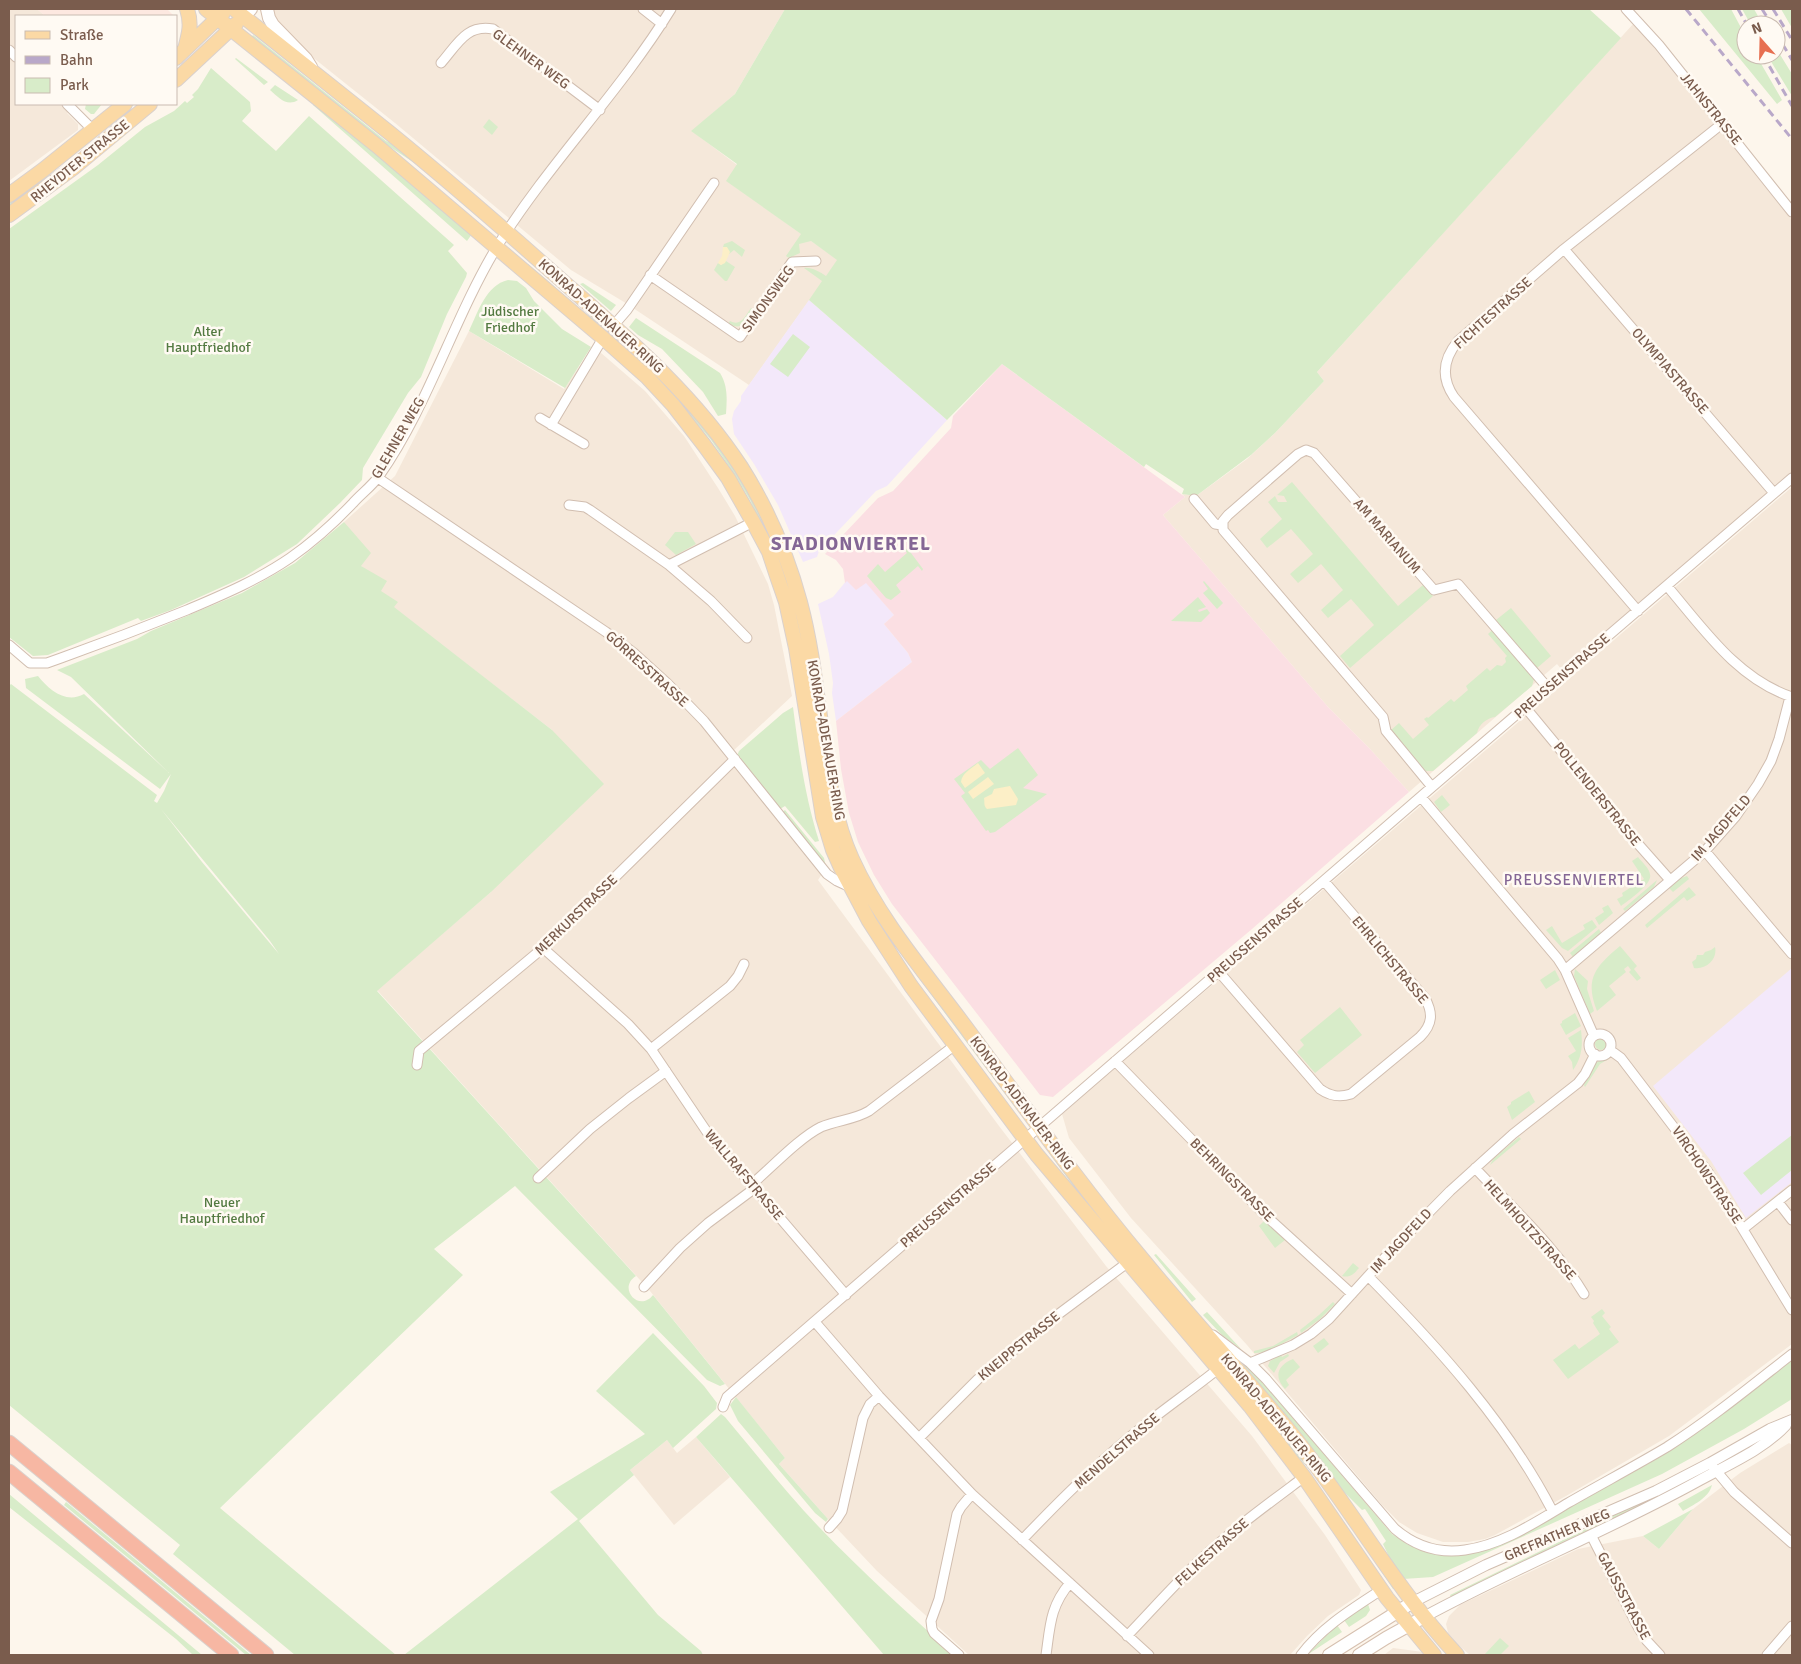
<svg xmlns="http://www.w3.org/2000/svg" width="1801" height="1664" font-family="Signika,sans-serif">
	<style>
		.residential { fill: #f5e8da }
		.commercial { fill: #fde8e0 }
		.education { fill: #f3e8fa }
		.medical { fill: #fbdfe3 }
		.green { fill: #d8ecc9; fill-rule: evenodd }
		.sand { fill: #fcefc7 }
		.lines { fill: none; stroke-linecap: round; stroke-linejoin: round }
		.minor-casing { stroke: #d1beb0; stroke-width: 11 }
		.tertiary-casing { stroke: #d1beb0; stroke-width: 12 }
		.secondary-casing { stroke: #d6c0b0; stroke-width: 14 }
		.primary-casing { stroke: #dad1cd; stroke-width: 16 }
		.motorway-casing { stroke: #dad1cd; stroke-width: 17 }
		.minor { stroke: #fff; stroke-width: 9 }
		.tertiary { stroke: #fff; stroke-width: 10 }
		.secondary { stroke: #fff; stroke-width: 12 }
		.primary { stroke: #fbd9a5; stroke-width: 14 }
		.motorway { stroke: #f7b7a3; stroke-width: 15 }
		.rail { stroke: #b9a8c9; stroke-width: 3; stroke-dasharray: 8 5; stroke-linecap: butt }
		.labels { text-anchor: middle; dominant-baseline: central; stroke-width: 5; stroke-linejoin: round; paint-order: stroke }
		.street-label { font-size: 14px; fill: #7a5c4d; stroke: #fffaf3 }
		.park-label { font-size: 14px; fill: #537a41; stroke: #fffaf3 }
		.neighbourhood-label { font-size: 15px; letter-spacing: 1px; fill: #846695; stroke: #fffaf3 }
		.district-label { font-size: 19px; font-weight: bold; letter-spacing: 1px; fill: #846695; stroke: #fffaf3 }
	</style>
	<rect width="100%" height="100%" fill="#fdf6ec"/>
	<path class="residential" d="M9,9H37L45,16H16V104H77L67,113L78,124V130L9,181Z
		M271,9H785L735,94L692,131L737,165L727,181L838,260L749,385L624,302L571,270L395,123L281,32Z
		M1634,23L1792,220V473L1562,670L1557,664L1409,792L1370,749L1328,707L1163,515L1185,497L1182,494L1196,496L1247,459L1275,433L1324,381L1317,372Z
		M469,331L564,389L593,346L645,391L684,436L718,488L735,516L768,584L774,605L792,696L733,751L822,874L818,880L999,1126L1106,1266L1252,1436L1325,1535L1361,1590L1359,1595L1328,1616L1307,1636L1290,1655H969L877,1571L828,1519L779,1464L785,1458L650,1291L377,990L491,892L552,730L393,607L361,566L344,522L395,476Z
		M1792,487V1344L1669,1436L1566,1496L1495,1535L1485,1539L1468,1542H1443L1417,1533L1399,1522L1382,1505L1247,1345L1131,1218L1069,1138L1062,1114Z
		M696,1437L730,1477L674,1525L630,1470L667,1440L677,1453Z
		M1789,1443L1792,1445V1655H1470L1449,1637L1446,1624L1449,1616L1460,1605L1578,1549L1643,1536L1659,1549L1693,1509L1740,1473Z
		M1393,1648L1423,1652L1426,1655H1384Z"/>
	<path class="commercial" d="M37,9H167L174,16H45Z"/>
	<path class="education" d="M809,300L947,420L887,486L876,491L819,551L817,557L803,562L778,505L754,464L734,434L732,419L734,411L741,401V396Z
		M847,580L866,582L894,615L884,624L908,653L912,662L836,721L832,693L833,683L829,654L818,604L833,597Z
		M1792,968V1182L1746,1218L1711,1161L1653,1086Z"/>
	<path class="medical" d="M1002,364L1185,497L1163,515L1328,707L1370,749L1409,792L1252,929L1053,1097L1040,1095L892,904L874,875L858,842L849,813L841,769L836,721L912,662L908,653L884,624L894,615L866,583L856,590L847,581L845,583L843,569L836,560L825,554L878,498L893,491L951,428L953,416Z"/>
	<path class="green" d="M785,9H1589L1621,38L1317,372L1324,381L1275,433L1251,455L1196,496L1182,494L1184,489L1146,464L1144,467L1002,364L947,420L809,300L822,281L804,268C811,267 820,272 826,276L837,260L811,241L799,244L800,253L789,258L786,256L801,234L726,181L737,164L691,131L735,94Z
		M1699,9H1731L1746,37V55H1756L1782,100L1777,104Z
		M1742,9H1754L1763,25H1751Z
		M1781,9H1792V28Z
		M253,35L386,141L395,145L481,215L479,218L419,166L384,143L251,38Z
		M1776,48L1792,74V96L1767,55H1776Z
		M236,58L268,82L264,85L235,59Z
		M211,68L250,102L251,111L242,121L276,151L309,116L454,245L448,251L467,273L466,277L447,314L421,377L408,393L363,468L362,480L340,503L297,544L244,577L171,610L141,621L138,618L48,655L33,656L9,637V229L98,165L145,127L174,111L185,101L187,103L194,97L192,95L198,89Z
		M275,85L298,100C287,107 279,98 270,90Z
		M86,104H102L94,114H91L85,109Z
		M132,104H135L67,159L36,187L9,207V200Z
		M313,105H317L472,234L467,241Z
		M489,119L498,127L492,135L483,127Z
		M732,241L745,250L742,257L734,250L729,254L726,247H723L724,244Z
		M726,261L735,267L727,281H725L714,270L718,263L721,265Z
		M528,264L584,312L610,331L681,400L714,439L738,475L761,515L787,577L804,646L840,847L1019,1108L1017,1110L883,930L850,877L827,816L776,556L750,500L735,475L711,440L679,402L527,266Z
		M508,280L517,281L526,288L534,301L562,329L591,347L565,388L469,331C478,312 486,285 508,280Z
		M583,283L616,305L611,311L580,284Z
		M751,308L754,310C746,322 744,331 728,324L730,321C741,327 745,316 751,308Z
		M636,318L720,373C728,386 727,399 726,414L718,416L703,392L662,349L638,335L629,327Z
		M793,334L810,347L788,377L770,364Z
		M1292,482L1398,606L1423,585L1433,596L1350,668L1340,656L1374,625L1351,599L1328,618L1321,610L1343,590L1321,564L1298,583L1290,574L1313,554L1291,529L1267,548L1260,539L1282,519L1268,502L1275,496L1278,502H1287L1284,496L1277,495Z
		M344,522L371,553L361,566L387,581L381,591L398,602L394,607L552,730L604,784L491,892L377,991L636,1276C617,1288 639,1313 653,1295L725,1384L720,1386L707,1380L515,1186L434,1249L463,1275L220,1508L396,1655H295L173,1554L180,1545L9,1405V686L11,684L157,795L154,801L157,803L164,791L171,774L160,789L26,688L25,679L38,676C49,690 66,704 84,694L169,773L71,677L57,670L137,639L151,631L242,593L295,563ZM161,809L270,941L279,954L202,862Z
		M675,532H688L696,544L676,555L665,545Z
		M904,549H908L923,569L922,571L918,566L896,585L901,592L891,600L886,598L867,576L878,564L885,572L907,553Z
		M1204,581L1223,603L1217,609L1203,593L1208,589L1203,582Z
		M1198,597L1206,607L1198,610L1199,612L1207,609L1210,613L1201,622L1171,621Z
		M1511,608L1551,656L1537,668L1541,673L1534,679L1532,686L1495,717C1487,718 1479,724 1477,733L1433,771H1426L1390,731L1399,723L1413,739L1429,725L1424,719L1427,717L1428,718L1451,699L1454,702L1468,690L1466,686L1487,668L1490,671L1497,665L1502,666L1506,662L1505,658L1507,656L1488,634L1499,624L1496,620Z
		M793,707C799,753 805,797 819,841L815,842L785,806L780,809L737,756L739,751L783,713Z
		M1018,748L1038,775L1023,788L1047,794L995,832L990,833L988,830L986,831L961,796L965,793L954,779L981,760L990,769Z
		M1442,795L1450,805L1441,812L1434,802Z
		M785,810L824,858L826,867L782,812Z
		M1638,857C1642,862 1649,868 1650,874C1653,884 1629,900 1621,906L1617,899L1623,896L1622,893L1644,879L1632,861Z
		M1687,876L1689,879L1673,892L1668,887L1676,880Z
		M1657,880L1654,887L1625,911L1623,909Z
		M1689,887L1696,895L1687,901L1684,897L1647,928L1645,925Z
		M1608,905L1613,913L1599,925L1595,918L1604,912L1602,908Z
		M1592,920L1597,927L1568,951L1562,948L1546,930L1552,926L1562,943L1585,929L1583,925Z
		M1599,929L1601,933L1573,957L1570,953Z
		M1620,946L1637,966L1634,969L1641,978L1637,981L1629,972L1631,970L1628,966L1624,969L1626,972L1609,986L1616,995L1597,1011C1584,979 1596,966 1620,946Z
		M1715,947C1718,959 1706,970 1694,968L1692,962L1696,959L1697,955H1703L1705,952L1711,950Z
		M1575,969L1588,981L1587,989L1594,1011L1590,1014L1574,976Z
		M1555,970L1560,980L1546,989L1540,980Z
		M1340,1007L1362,1035L1315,1073L1297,1052L1304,1045L1300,1040Z
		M1575,1013L1581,1026L1566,1035L1560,1024L1562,1023V1021Z
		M1581,1030C1583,1045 1582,1058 1573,1070L1572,1062L1568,1056L1576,1051L1568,1038Z
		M1595 1044a6 6 0 1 1 12 0a6 6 0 1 1-12 0Z
		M1605,1057H1612L1600,1064L1585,1087L1584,1085L1596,1063Z
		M1529,1091L1535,1102L1512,1120L1507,1107L1511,1104V1102Z
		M1792,1135V1170L1761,1195L1743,1173Z
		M1519,1137L1521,1139L1490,1165L1493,1159Z
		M1051,1152L1324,1484L1395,1588L1393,1589L1324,1486L1294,1452L1256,1405L1088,1206L1049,1153Z
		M1264,1221L1285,1240L1275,1248L1259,1226Z
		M1156,1254L1196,1299L1192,1302L1154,1255Z
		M1353,1263L1359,1268C1354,1274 1350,1278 1342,1276Z
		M1333,1302L1335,1304L1320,1319L1301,1333L1300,1330L1319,1315Z
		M1602,1309L1605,1313L1602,1316L1611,1327L1609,1329L1619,1342L1568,1379L1553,1360L1575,1344L1579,1349L1600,1334L1593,1323L1594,1321L1591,1317Z
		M1207,1312L1241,1349L1222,1335L1203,1315Z
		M1297,1332L1298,1335C1284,1342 1269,1353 1254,1353V1351L1273,1346Z
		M653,1333L704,1386L717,1403L716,1409L673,1448L667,1440L630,1470L634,1475L579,1521L658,1615L701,1651L703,1655H404L578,1519L550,1492L645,1434L596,1391Z
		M1324,1338L1329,1344L1318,1353L1313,1346Z
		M1288,1354L1289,1356L1280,1362L1274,1373L1268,1366L1270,1361L1281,1355L1282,1357Z
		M1237,1357L1258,1377L1392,1534L1407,1544L1425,1552L1445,1555L1531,1530L1670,1450L1719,1416L1792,1360V1399L1744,1429L1662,1474L1433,1577L1403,1579L1392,1563L1383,1544L1386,1541L1365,1509L1362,1510L1343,1491L1294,1428L1235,1358Z
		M1293,1359L1300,1367L1286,1380L1289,1385L1285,1389C1273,1376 1278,1365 1293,1359Z
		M736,1397L785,1458L779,1464L828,1519L826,1522L815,1513L738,1421L730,1405Z
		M721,1414L725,1417C756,1454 786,1492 819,1527C862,1572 908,1613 954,1655H884L696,1437Z
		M1695,1476L1696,1478C1615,1519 1532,1555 1451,1597L1450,1595Z
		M1712,1485C1709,1498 1693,1505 1683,1511L1678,1504Z
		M9,1494L202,1655H193L176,1639L9,1507Z
		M66,1502L251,1655H246L64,1505Z
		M1693,1509L1659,1549L1643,1536Z
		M1368,1604L1370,1610L1366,1616L1349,1627L1344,1620Z
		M1337,1625L1342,1632L1307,1655Z
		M1500,1638L1509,1646L1500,1655H1484Z"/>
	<path class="sand" d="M723,247H727L730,252L725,263L721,265L718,263L722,256Z
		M978,763L985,773L965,788L961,782C962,773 971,769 978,763Z
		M988,777L994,784L973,799L968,792Z
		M1010,786L1018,799L1016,805L987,809C983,805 985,803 984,798L992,794L994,789Z"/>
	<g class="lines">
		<defs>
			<path id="minor" d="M643,9L662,24
				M1626,9L1659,45L1792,212
				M9,50L16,57
				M441,63C457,45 466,24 493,29L600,110
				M67,104L93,130
				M1564,249L1774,493
				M650,275L740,337L792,262L816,261
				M614,325L627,310L714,183
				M540,418L584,444
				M551,425L603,338
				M378,478L606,632L635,654L667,683L704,721L827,874L837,881L850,887
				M1194,499L1215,524L1222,525
				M569,505L585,507L590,510L669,565L711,601L747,638
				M669,565L753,522
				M1667,586C1703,628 1737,679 1792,697
				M1638,611L1454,397C1441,378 1443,359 1458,341L1564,249L1723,123
				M9,645L30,663H47L61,658C103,643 145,627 187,610C222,595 258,580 290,558C313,542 334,523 353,503C361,494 372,486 379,476C429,405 453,319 498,245C550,162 620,92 671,9
				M1525,707L1639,845L1670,880
				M1432,787L1386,731L1383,717L1223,530V521L1228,515L1298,454L1306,450L1314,453L1434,590L1458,584L1548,688
				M1421,797L1558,959L1565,970L1594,1036
				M1705,851L1792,954
				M543,948L628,1024L651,1049L709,1135L846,1295
				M1565,970L1705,851L1736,816L1758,784L1771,761L1779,739L1790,697
				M1219,972L1320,1089C1330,1096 1339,1098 1351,1094L1420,1037C1433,1024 1433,1013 1425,998L1324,881
				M1589 1045a11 11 0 1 1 22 0a11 11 0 1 1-22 0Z
				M651,1049L730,986L738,976L744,964
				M1610,1050L1621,1058L1708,1172L1792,1310
				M1115,1061L1265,1215L1352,1294
				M417,1065L419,1051L543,948L735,759
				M1475,1168C1512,1208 1555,1246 1584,1294
				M538,1178L590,1129L629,1098L666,1071
				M752,1184C771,1168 799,1138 821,1127C837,1120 854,1120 869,1111L955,1045
				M1778,1202L1792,1220
				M1743,1229L1792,1190
				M1368,1276C1437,1346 1508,1424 1553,1512
				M644,1287L680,1248L708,1223L755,1188
				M815,1322L879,1396L972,1494L1149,1655
				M1213,1335L1250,1363L1266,1379L1395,1529C1415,1546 1438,1554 1465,1550C1502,1545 1536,1522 1568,1503C1601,1484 1635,1466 1667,1447C1711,1419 1751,1386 1792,1354
				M1250,1363L1293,1345L1311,1334L1329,1319L1390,1252L1450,1191L1513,1134L1578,1083L1585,1074L1595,1054
				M723,1407L727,1397L1432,787L1792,478
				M919,1438L978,1379L1056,1316L1127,1263
				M1713,1467L1734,1492L1792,1543
				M829,1528L837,1519L842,1511L863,1418L870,1404L879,1396
				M1591,1535L1638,1627L1647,1641L1660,1655
				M1022,1540C1060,1500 1099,1461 1142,1427C1167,1407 1193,1389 1218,1369
				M1127,1636C1151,1611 1174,1585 1199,1561C1232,1530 1268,1504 1304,1477
				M959,1655L934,1633L932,1629L931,1621L939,1599L957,1514L961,1507L972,1494
				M1046,1655C1050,1627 1050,1606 1070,1583
				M1301,1655C1322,1627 1352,1609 1381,1590
				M1767,1655L1792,1626"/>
			<path id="tertiary" d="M1413,1602L1486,1565L1656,1491L1710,1463L1770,1429L1792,1420
				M1424,1617C1514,1568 1610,1530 1700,1480C1729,1464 1764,1449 1786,1425"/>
			<path id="secondary" d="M267,9L269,18L273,25L306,59L311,67
				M244,16L251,9
				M1329,1655L1413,1602
				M1359,1655L1386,1638L1424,1617"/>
			<path id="primary" d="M206,9L376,145L603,338L647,377L673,405L704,445L728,478L753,522L769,552L778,579L786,602L796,648L823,817L833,850L841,868L869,921L911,986L1037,1155L1250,1406L1304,1477L1387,1598L1434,1655
				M234,9C286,51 339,92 391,134C445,178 498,224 551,271C620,332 690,389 741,467C767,508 787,554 800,602C810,639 815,678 820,716C827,764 832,815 852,859C881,923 929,977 970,1033C1027,1110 1082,1187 1143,1260C1190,1317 1240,1371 1287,1428C1347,1501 1393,1586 1457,1655
				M185,49C189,34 192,24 187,9
				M176,58L223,13
				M176,80L236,24
				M9,195L43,170L125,104
				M9,215L73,168L150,104"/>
			<path id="motorway" d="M9,1443L266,1655
				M9,1472L231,1655"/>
		</defs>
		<use href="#minor" class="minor-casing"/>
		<use href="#tertiary" class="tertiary-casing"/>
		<use href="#secondary" class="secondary-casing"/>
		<use href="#primary" class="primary-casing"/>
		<use href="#motorway" class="motorway-casing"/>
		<use href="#minor" class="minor"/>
		<use href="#tertiary" class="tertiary"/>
		<use href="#secondary" class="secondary"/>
		<use href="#primary" class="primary"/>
		<use href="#motorway" class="motorway"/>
		<path class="rail" d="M1686,9L1792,139
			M1738,9L1747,25
			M1762,9L1772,25
			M1773,9L1792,40
			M1776,33L1792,60
			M1763,55L1792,106"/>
	</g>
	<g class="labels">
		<g class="street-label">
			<text transform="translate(531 59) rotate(36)">GLEHNER WEG</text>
			<text transform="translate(1711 109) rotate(51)">JAHNSTRASSE</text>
			<text transform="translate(80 161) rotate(-39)">RHEYDTER STRASSE</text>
			<text transform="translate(768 299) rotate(-54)">SIMONSWEG</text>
			<text transform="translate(1493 313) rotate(-42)">FICHTESTRASSE</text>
			<text transform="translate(601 316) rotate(42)">KONRAD-ADENAUER-RING</text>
			<text transform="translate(1670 371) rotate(49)">OLYMPIASTRASSE</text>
			<text transform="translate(398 438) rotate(-60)">GLEHNER WEG</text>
			<text transform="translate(1387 536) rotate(49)">AM MARIANUM</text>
			<text transform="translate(647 669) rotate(42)">GÖRRESSTRASSE</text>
			<text transform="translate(1562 676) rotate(-41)">PREUSSENSTRASSE</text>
			<text transform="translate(826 740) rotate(80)">KONRAD-ADENAUER-RING</text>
			<text transform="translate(1597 794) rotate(51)">POLLENDERSTRASSE</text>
			<text transform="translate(1721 828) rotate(-49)">IM JAGDFELD</text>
			<text transform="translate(576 915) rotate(-44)">MERKURSTRASSE</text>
			<text transform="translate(1255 940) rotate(-41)">PREUSSENSTRASSE</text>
			<text transform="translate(1390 960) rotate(50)">EHRLICHSTRASSE</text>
			<text transform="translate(1022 1103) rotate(53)">KONRAD-ADENAUER-RING</text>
			<text transform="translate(744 1175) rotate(50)">WALLRAFSTRASSE</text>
			<text transform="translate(1707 1175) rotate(56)">VIRCHOWSTRASSE</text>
			<text transform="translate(1232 1180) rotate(45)">BEHRINGSTRASSE</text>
			<text transform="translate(948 1205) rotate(-41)">PREUSSENSTRASSE</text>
			<text transform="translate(1530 1230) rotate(48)">HELMHOLTZSTRASSE</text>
			<text transform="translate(1401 1241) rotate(-47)">IM JAGDFELD</text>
			<text transform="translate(1019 1346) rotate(-39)">KNEIPPSTRASSE</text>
			<text transform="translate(1276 1418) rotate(50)">KONRAD-ADENAUER-RING</text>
			<text transform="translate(1117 1451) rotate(-41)">MENDELSTRASSE</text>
			<text transform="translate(1557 1535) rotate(-23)">GREFRATHER WEG</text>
			<text transform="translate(1212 1552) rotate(-42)">FELKESTRASSE</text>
			<text transform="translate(1624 1596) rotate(62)">GAUSSSTRASSE</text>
		</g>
		<g class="park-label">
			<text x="510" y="311">Jüdischer<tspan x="510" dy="16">Friedhof</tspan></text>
			<text x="208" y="331">Alter<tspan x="208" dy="16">Hauptfriedhof</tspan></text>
			<text x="222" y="1202">Neuer<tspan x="222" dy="16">Hauptfriedhof</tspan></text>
		</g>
		<g class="neighbourhood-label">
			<text x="1574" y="880">PREUSSENVIERTEL</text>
		</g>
		<g class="district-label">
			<text x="851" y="544">STADIONVIERTEL</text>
		</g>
	</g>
	<rect width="1801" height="1664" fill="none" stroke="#7a5c4d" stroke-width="20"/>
	<rect x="15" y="15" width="162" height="90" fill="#fffaf3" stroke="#cabbb1"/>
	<rect x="25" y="31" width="25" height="8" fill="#fbd9a5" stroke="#cabbb1"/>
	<text x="60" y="40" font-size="15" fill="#7a5c4d">Straße</text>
	<rect x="25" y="56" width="25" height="8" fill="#b9a8c9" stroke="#cabbb1"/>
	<text x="60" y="65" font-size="15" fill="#7a5c4d">Bahn</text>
	<rect x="25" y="78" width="25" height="15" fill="#d8ecc9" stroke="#cabbb1"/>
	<text x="60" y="90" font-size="15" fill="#7a5c4d">Park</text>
	<g transform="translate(1761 40) rotate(340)"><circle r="24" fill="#fffaf3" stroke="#cabbb1"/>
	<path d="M0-4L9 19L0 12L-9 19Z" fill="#e76f51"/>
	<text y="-8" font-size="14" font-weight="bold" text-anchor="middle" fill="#7a5c4d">N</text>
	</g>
</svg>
